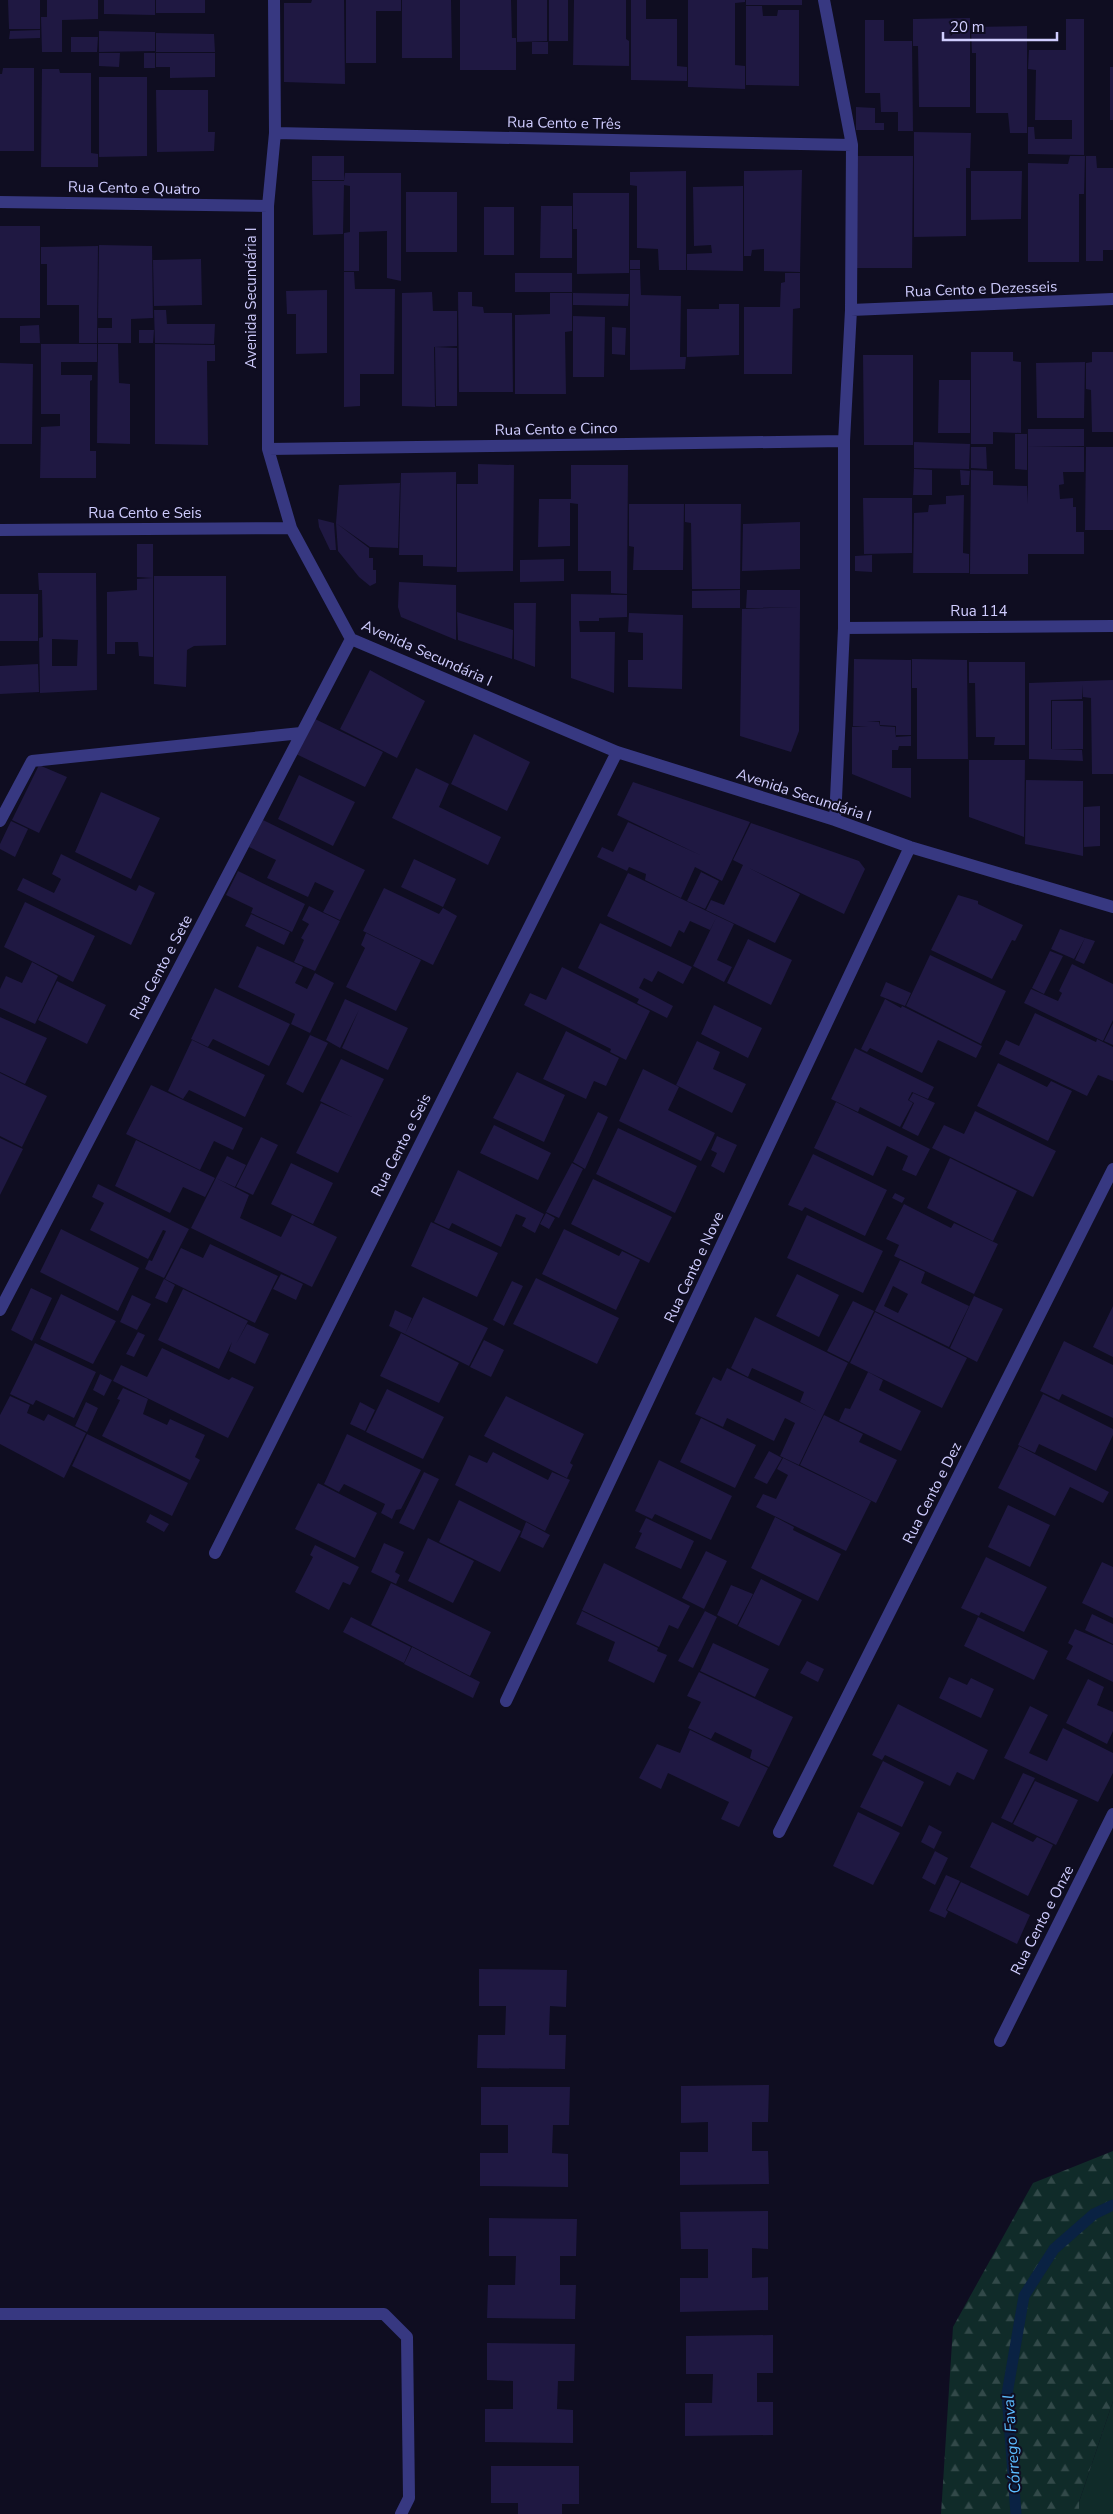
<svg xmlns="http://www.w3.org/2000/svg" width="1113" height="2514" font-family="'Nunito Sans',sans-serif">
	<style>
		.green { fill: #102b29 }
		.forest { fill: url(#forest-firs) }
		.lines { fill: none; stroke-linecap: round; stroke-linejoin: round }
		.stream { stroke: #0a2243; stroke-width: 11 }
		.building { fill: #1f1842; fill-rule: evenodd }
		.minor { stroke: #373881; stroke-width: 12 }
		.labels { text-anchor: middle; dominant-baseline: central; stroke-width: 4; stroke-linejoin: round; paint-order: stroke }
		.street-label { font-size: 15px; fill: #d0cdff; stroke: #0f0d21 }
		.water-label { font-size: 16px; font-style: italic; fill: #5bbcff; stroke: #0f0d21 }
	</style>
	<defs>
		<pattern id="forest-firs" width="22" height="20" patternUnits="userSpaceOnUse" patternTransform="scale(1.25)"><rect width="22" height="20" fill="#102b29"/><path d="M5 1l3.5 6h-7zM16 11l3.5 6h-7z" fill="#324949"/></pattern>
	</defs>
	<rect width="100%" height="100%" fill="#0f0d21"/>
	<path class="green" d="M1113,2401V2514H1079V2502Z"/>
	<path class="forest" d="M1113,2151V2401L1079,2502V2514H941L953,2327L1033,2183Z"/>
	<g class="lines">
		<path class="stream" d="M1016,2514L1007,2394L1024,2296L1054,2249L1094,2214L1113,2205"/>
	</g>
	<path class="building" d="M8,0H40V29H9Z
		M47,0H98V19L62,20V52H42L41,17H47Z
		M104,0H155V15L104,14Z
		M156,0H205V13H156Z
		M312,0H344L345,84L284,82V3H311Z
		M346,0H401V11H376V63H346Z
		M402,0H451L452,58H402Z
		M460,0H511L512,38H516V70H460Z
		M517,0H547V41L517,42Z
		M549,0H568V41H549Z
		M574,0H626V39L629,41V66L573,65Z
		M631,0H646V19H677V66L687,67V81L631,80Z
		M688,0H745V2L735,3V65L745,66V89L688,87Z
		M746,0H802V5H746Z
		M746,6H762L763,16H777L778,10H799V86L746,85Z
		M970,18V107H919L918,46H913V19Z
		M1066,19H1084V155L1028,154V127H1034L1035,139H1072V120H1035L1036,70L1028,69L1029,50H1066Z
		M865,20H884V41H912L913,131H898V112H881L880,93H865Z
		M1027,26V133H1010L1008,113H976V53H972L971,27Z
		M40,30V38L9,39L10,31Z
		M99,31L155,32V51L99,52Z
		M156,33L214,34L215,52H156Z
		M71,37H98L97,52H71Z
		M532,42H548V54H532Z
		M99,53H120L119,67L99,66Z
		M144,53H155V68H144Z
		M156,53H215V77L170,78V67H156Z
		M1110,67H1113V120H1110Z
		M3,68H34V151H0V74H2Z
		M42,69H59L60,73H91V153L98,154V167H41Z
		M99,77H147V156L99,157Z
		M156,90H208V132H215L214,151L157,152Z
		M856,107L875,108V123H884V130H856Z
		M914,132L971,133L970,168H966V236L914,237Z
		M312,156H344V180H312Z
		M856,156H913L912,268H856Z
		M1070,156H1085L1084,194H1079V262H1028V163L1068,164Z
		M1086,156H1096L1097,168H1113V250H1103V261H1086Z
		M802,170L800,272L764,271V249L752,250L751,256H744V171Z
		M686,171V270H659L658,249L637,248V186L630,185V172Z
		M971,171H1022L1021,219L971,220Z
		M345,173H401V281L387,278V231L359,232V271H344V233L350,232V186L344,185L343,234L313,235L312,181H344Z
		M743,186V271L687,270V254L712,253L711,245L694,246L693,187Z
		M406,192H457V252H406Z
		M573,193H629V273L577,274V229H573Z
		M541,206H572V258H540Z
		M484,207H514V255H484Z
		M0,226H40V318H0Z
		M99,245L152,246L153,318L131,319V343H98V328H112V318H98Z
		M98,246L97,343H79V305H47V264H41V247Z
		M201,259L202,305L154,306L153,260Z
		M630,260H640V269H630Z
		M630,270H640L641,295L681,296L680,357H686L685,369L630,370Z
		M344,272H354L355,289H395L394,374H360V406L344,407Z
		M515,273H572V292H515Z
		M785,273H800V308L793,309L792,374H744V307H780L781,283L785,282Z
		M327,290V353L296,354V314H287L286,291Z
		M432,292L433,311H457V346L434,347L435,407L402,406V293Z
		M458,292H472V306L483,307L484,313H512L513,392H459Z
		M550,293H572V331L565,332L566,394H515V315L550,314Z
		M573,293L629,294L628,306L573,305Z
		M719,304H739V355L687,357V309H719Z
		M154,310H166L167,324H215L214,344L155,343Z
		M573,316L605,317L604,377H573Z
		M39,325L40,343H20V326Z
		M612,327L626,328L625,355L612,354Z
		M139,330H154L153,343H139Z
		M41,344H97V362H61V375H92V380L90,381V451H96V478H40L41,427L60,426V414H41Z
		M98,344H118L119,383L130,384V444L97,443Z
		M155,344L215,345V361H207L208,445L155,444Z
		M435,347L457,348V406H436Z
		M971,352H1013V361L1021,362V433L993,432V444H971Z
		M1092,352H1113V432H1092L1091,390L1086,389V363L1092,362Z
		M863,355H913V445H864Z
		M1085,362L1084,418H1037L1036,363Z
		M0,363L33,364L32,444H0Z
		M939,380H970V433H938Z
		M1028,429H1084V446H1028Z
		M1015,434H1027V470L1015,469Z
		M914,442L970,444L969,469L914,468Z
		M1028,446L1084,447V472H1063L1064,484L1059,485L1060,499L1073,498V507H1076V532H1084V554H1028V574H970L971,470L993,471V485L1027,486L1028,504Z
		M971,447H986L987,469L971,468Z
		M1086,447H1113V530H1085Z
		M478,464L514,465L513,571L457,572V484H478Z
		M571,465H628L627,594L611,593V571H578V504L570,503V546L538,547L539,499H571Z
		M914,469L932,470V495H913Z
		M960,470L970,471L969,485H961Z
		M456,472V567L423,566V555H399L401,473Z
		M400,483L398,548L370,547L336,523L339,485Z
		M964,495L963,553L969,554V573H913L914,513L928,512L929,505L946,504V496Z
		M863,498H912V553L864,554Z
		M629,504H684L683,570H633L634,547L629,546Z
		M685,504H741L740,589H692L691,523L685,522Z
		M318,519L334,523L336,550H330L319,527Z
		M800,522V569L742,571L743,524Z
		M336,523L369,548V558H373V570H376V583L370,586L359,577L338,551Z
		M137,544H153V578L137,577Z
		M872,555V572L855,571V556Z
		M564,559V581L520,582V560Z
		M38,573H96L97,690L40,693L39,638L43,637L42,590H39ZM52,639L78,640L77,666H52Z
		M154,576H226V645L194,646L187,650L186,687L154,684Z
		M153,578V657L139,656L138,642H115V654H107V592L137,590V579Z
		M399,582L456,585V640L401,617L398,607Z
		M740,590V608H692V591Z
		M747,590H800V607L746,608Z
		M0,594H38V641H0Z
		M571,594L627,595V617L599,618V621H579L580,632H615L614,693L571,678Z
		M514,603H536L535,667L514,659Z
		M800,607L799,731L791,752L740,736L742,609Z
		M457,612L513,630L512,659L458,640Z
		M629,613L683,615L682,689L628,687V660H643V633L628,632Z
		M854,659L911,660V735H896V726L880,725V721L867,722H879L880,726L895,727L896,738V737L911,736V746H899L898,750H892V768H911V798L852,774V727L868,726H853Z
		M912,659L967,660L968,759H917V688H912Z
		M969,662H1025V745H994L995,737H976L975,683H969Z
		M38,664L39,692L0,694V666Z
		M370,670L425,701L397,758L340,729Z
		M1113,680V774H1092L1091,698L1083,697V685L1082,699L1051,700V749L1082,750L1083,761L1029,759V683Z
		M1052,701H1083V749H1052Z
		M313,718L383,752L365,787L296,754Z
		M474,734L530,762L507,811L451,784Z
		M969,760H1025L1024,837L969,817Z
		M39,765L67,777L39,833L12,820Z
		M416,768L449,784L439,807L501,837L488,865L392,818Z
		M299,775L355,802L333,846L278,819Z
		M1026,780L1083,781V856L1025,844Z
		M633,782L750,822L722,881L695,867L681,898L645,880L646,874L629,867L627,871L597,857L602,847L613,852L628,822L700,855L617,815Z
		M101,792L160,818L131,879L75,852Z
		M1100,806V846L1084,847V807Z
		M263,820L365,870L340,920L323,912L334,891L315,882L308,897L267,878L276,860L249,847Z
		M11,821L28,829L15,857L0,849V844Z
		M751,823L859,861L865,869L844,914L749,868L800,894L775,943L706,910L711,900L724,905L743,865L733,860Z
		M61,854L136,891L139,885L155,893L131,945L17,890L23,878L54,893L61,879L52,874Z
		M414,859L456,879L443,907L401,887Z
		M238,871L305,904L292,932L251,913L253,908L226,895Z
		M701,872L719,881L705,909L687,901Z
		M628,873L717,916L710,930L690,921L684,933L679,930L671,947L607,916Z
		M384,888L439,914L443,908L457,916L433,965L363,931Z
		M958,895L978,901V904L1023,925L1015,941L1012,940L992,979L931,950Z
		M25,902L95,936L73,982L4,947Z
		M309,906L340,921L315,971L294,962L304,940L301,938L309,924L302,920Z
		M251,914L290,932L284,945L245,926Z
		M717,916L734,924L717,960L732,967L724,982L693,966Z
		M600,923L692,967L683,984L658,971L652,982L644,978L639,988L673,1006L667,1018L637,1003L639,999L578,968Z
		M1060,929L1085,938L1074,959L1051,949Z
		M366,933L421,960L396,1011L346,987L365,948L361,945Z
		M1085,938L1095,941L1084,964L1075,960Z
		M748,939L792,960L771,1005L727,983Z
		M257,946L303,967L295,983L307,989L315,973L334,983L310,1033L291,1024L295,1014L238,987Z
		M1050,951L1063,956L1044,994L1032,988Z
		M930,955L1006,991L981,1044L906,1006Z
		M32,962L58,976L35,1024L0,1008V989L6,976L22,983Z
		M1072,964L1113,984V1020L1103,1041L1024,1003L1031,989L1058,1001L1062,993L1059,991Z
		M562,967L650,1011L626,1060L610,1052L611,1049L524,1005L530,993L546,1000Z
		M57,981L106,1005L87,1044L38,1020Z
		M886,982L911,993L905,1006L880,996Z
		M215,988L290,1024L269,1066L213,1039L208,1047L191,1039Z
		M345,999L408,1028L388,1070L342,1048L359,1010L340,1048L326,1040Z
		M885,999L901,1008L902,1006L982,1046L976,1058L938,1040L922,1073L870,1048L867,1052L861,1049Z
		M714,1005L762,1028L748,1058L701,1034Z
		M1035,1013L1096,1042L1097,1039L1113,1047V1081L1098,1075L1087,1096L999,1054L1006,1040L1019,1046Z
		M0,1017L47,1038L25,1084L0,1072Z
		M1113,1023V1045L1104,1041Z
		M566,1031L619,1058L606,1086L594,1081L586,1099L543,1079Z
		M310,1035L328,1043L303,1093L286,1084Z
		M192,1040L265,1075L245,1117L189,1090L183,1099L168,1091Z
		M697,1041L720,1052L713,1069L746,1084L732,1113L676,1085Z
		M855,1048L934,1087L928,1099L912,1092L908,1100L913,1103L900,1127L860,1107L858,1112L831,1099Z
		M341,1059L384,1079L338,1173L296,1153L321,1103L352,1117L320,1101Z
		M998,1063L1047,1087L1051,1081L1072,1091L1048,1141L977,1106Z
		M643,1069L679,1087L668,1110L715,1133L701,1161L619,1121Z
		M517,1072L565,1095L544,1142L493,1118Z
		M0,1073L47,1096L22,1147L0,1136Z
		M151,1085L243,1128L233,1150L214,1141L200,1170L126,1134Z
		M913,1093L935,1103L918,1136L902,1128L914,1103L909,1100Z
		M836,1102L930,1149L916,1176L902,1170L908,1156L887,1146L873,1176L814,1148Z
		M975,1111L1056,1151L1033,1197L932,1148L944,1125L964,1134Z
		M598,1112L608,1117L585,1169L573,1162Z
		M494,1125L551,1153L538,1180L480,1153Z
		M618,1128L697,1166L675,1213L596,1174Z
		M717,1136L737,1145L724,1173L711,1166L717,1153L711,1150Z
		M261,1137L278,1145L253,1195L236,1187Z
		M0,1138L23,1149L0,1195Z
		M136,1140L215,1178L205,1197L183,1187L170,1213L115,1186Z
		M813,1154L887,1190L865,1236L805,1207L802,1211L788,1205Z
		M227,1156L246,1165L235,1187L216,1178Z
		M950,1158L1017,1191L993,1241L927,1208Z
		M291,1163L333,1183L313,1224L271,1204Z
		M572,1163L583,1169L559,1218L546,1212Z
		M458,1170L544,1214L535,1233L522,1226L526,1218L516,1214L501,1247L452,1223L449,1229L434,1222Z
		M216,1178L249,1195L240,1218L281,1237L292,1215L337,1237L312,1287L191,1228Z
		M593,1179L672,1217L649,1263L571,1224Z
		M98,1184L189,1229L164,1278L145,1269L149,1260L152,1261L166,1231L163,1230L148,1259L90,1230L104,1203L92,1197Z
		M895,1193L905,1198L902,1203L892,1198Z
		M904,1204L951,1228L954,1223L998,1244L974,1294L894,1256L899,1245L886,1239Z
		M546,1213L555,1218L549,1229L540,1224Z
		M807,1215L883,1251L863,1293L787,1258Z
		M431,1222L498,1253L477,1297L411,1266Z
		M61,1229L139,1268L118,1311L40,1272Z
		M564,1229L619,1256L622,1251L640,1260L616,1310L542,1274Z
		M210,1244L278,1276L255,1323L165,1279L181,1248L203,1258Z
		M900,1260L925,1272L921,1283L969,1306L949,1347L875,1311ZM893,1286L908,1294L898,1313L884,1306Z
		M281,1274L303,1284L296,1300L273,1289Z
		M797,1274L839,1295L819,1337L776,1316Z
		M536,1278L619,1318L597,1364L513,1324Z
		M164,1279L175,1285L167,1303L155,1298Z
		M512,1281L523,1286L504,1326L493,1320Z
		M31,1288L52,1298L32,1341L11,1330Z
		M183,1289L248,1321L236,1344L247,1324L269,1334L255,1364L229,1351L232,1342L219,1369L158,1340Z
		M61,1294L116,1321L93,1364L40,1339Z
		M132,1295L151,1304L137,1330L120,1322Z
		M974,1296L1003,1309L977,1362L950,1348Z
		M423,1297L488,1328L469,1366L405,1334Z
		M853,1301L874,1311L849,1362L827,1351Z
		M1113,1306V1357L1093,1347Z
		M395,1310L412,1318L405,1334L389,1326Z
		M875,1312L967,1358L942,1408L850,1363Z
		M755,1317L848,1363L799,1465L780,1456L795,1423L785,1418L774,1441L727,1418L723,1427L695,1414L713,1377L721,1381L727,1368L817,1411L800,1402L804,1392L752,1368L748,1377L731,1368Z
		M138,1332L145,1335L134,1357L126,1354Z
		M401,1333L459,1363L439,1403L380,1376Z
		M484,1340L504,1350L491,1377L470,1367Z
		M1064,1341L1113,1365V1418L1062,1394L1059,1400L1040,1391Z
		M35,1343L96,1372L74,1418L36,1400L33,1405L10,1394Z
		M162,1348L229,1380L232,1377L254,1387L228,1438L113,1381L121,1365L147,1377Z
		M868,1372L883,1380L879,1390L921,1411L901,1451L839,1421L845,1408L850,1409Z
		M100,1374L112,1380L104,1396L93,1390Z
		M123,1388L148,1399L143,1414L167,1425L170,1419L205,1435L195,1457L200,1460L190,1480L102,1436L120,1400L117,1399Z
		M387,1389L444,1417L423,1459L366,1432Z
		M1043,1394L1113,1429V1435L1096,1471L1039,1444L1035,1453L1018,1445Z
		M10,1396L30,1405L27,1413L44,1421L48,1414L86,1433L64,1478L0,1444V1415Z
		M506,1396L584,1434L570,1463L573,1465L567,1478L484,1436Z
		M86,1402L98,1408L87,1432L75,1426Z
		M360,1402L375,1410L365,1431L350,1424Z
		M824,1415L863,1434L859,1442L897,1460L876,1503L800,1465Z
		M701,1418L756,1445L735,1488L680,1462Z
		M87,1434L188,1483L172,1516L72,1466Z
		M347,1434L421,1470L401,1509L396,1510L392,1519L381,1513L385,1504L344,1484L339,1492L324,1484Z
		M1019,1446L1109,1492L1103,1503L1070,1487L1055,1516L998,1488Z
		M769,1451L782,1458L767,1484L754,1478Z
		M493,1452L548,1480L552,1472L570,1480L545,1531L455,1485L469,1455L487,1463Z
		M783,1458L871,1501L846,1551L756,1507L763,1494L776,1499L788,1475L777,1469Z
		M659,1460L732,1496L711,1540L655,1514L652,1519L635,1511Z
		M424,1472L439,1479L414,1530L399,1523Z
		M318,1483L377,1513L355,1558L295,1529Z
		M459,1500L521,1531L500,1572L439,1542Z
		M1008,1505L1050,1525L1030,1567L988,1547Z
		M150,1514L169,1524L164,1532L146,1522Z
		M775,1517L794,1527L793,1530L841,1554L818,1601L751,1568Z
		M646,1518L694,1541L681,1569L635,1548L642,1533L639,1532Z
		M526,1522L550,1535L543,1548L520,1537Z
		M428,1538L474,1561L453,1603L408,1581Z
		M384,1543L404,1552L395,1572L400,1575L396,1584L371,1572Z
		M315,1545L359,1567L350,1585L343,1582L329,1610L295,1592L313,1557L310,1555Z
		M706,1551L727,1561L704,1609L682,1598Z
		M986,1557L1047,1587L1024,1632L981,1612L979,1616L961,1608Z
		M1102,1562L1113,1567V1618L1082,1603Z
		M604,1563L690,1606L678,1629L669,1625L659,1647L582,1610Z
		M761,1579L802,1600L779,1646L738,1626Z
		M391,1583L491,1632L470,1676L371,1625Z
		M731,1585L753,1594L737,1625L717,1615Z
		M582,1611L658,1648L657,1651L667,1655L654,1683L608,1661L615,1642L576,1624Z
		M705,1611L717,1617L693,1668L678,1661Z
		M1092,1614L1113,1624V1644L1085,1630Z
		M351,1617L411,1647L404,1663L343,1632Z
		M978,1617L1048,1651L1034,1680L964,1646Z
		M1075,1629L1113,1645V1682L1066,1659L1073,1646L1068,1643Z
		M713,1643L769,1669L755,1697L700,1671Z
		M412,1647L480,1682L473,1698L404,1664Z
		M807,1661L824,1669L818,1682L800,1673Z
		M699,1672L793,1717L769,1767L750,1758L752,1750L715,1732L711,1739L688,1728L701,1702L687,1696Z
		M949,1677L967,1685L971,1678L994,1689L981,1718L939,1698Z
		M1088,1679L1104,1687L1097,1705L1113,1712V1731L1107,1744L1066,1723Z
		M898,1704L988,1750L974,1780L957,1772L950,1786L885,1755L882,1760L872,1755Z
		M1030,1706L1048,1715L1029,1753L1047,1761L1063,1728L1113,1753V1773L1098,1802L1004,1758Z
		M690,1730L768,1768L739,1827L721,1819L729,1802L668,1773L661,1789L639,1778L657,1744L680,1753Z
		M883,1761L924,1782L902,1827L860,1807Z
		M1023,1773L1035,1778L1012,1823L1001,1818Z
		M1035,1781L1078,1800L1056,1845L1013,1824Z
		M858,1812L900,1833L873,1885L833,1866Z
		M992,1822L1033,1842L1037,1837L1053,1845L1028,1896L970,1867Z
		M929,1825L942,1832L934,1849L921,1842Z
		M935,1851L948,1858L935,1885L922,1878Z
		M946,1875L960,1881L946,1910L948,1912L945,1918L929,1911Z
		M961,1882L1030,1915L1017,1944L947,1910Z
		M479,1969L567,1970L566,2007L550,2006L549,2035H566L565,2069L477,2068L478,2035H505L506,2006H479Z
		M769,2085L768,2122H752V2151H768L769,2184L680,2185V2152H708V2122L681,2123V2086Z
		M481,2087H570L569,2125H553L552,2153L568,2154V2187L480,2186V2153H508V2125H481Z
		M768,2211V2249L752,2248V2278L768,2277V2310L680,2312V2278H708V2249H681L680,2212Z
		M489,2218L577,2219L576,2256H560V2285H576L575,2319L487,2318L488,2285H515L516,2256H489Z
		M773,2335V2373H757V2402H773V2435L685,2436V2403H712L713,2374H686V2336Z
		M487,2343L575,2344L574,2381H558L557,2409L573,2410V2443L485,2442V2409H513V2381L487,2380Z
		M491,2466H579V2504H562V2514H518V2503H491Z"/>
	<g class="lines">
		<path class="minor" d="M274,0L275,133L268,206V449L291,528L351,639L617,752L835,820L910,847L1113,907
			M824,0L852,145L851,310L844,441V628L835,820
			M275,133L852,145
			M0,202L268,206
			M851,310L1113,299
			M268,449L844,441
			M0,530L291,528
			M844,628L1113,626
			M0,821L32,761L301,733
			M0,1310L351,639
			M215,1553L617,752
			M506,1701L910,847
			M779,1832L1113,1169
			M1000,2041L1113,1814
			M0,2314H384L407,2337L409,2498L401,2514"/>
	</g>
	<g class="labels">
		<g class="street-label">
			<text transform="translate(564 123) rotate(1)">Rua Cento e Três</text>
			<text transform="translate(134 188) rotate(1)">Rua Cento e Quatro</text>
			<text transform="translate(981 289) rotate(-2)">Rua Cento e Dezesseis</text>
			<text transform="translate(251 298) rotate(-90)">Avenida Secundária I</text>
			<text transform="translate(556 429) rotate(-1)">Rua Cento e Cinco</text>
			<text x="145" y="513">Rua Cento e Seis</text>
			<text x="979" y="611">Rua 114</text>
			<text transform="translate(427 653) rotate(24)">Avenida Secundária I</text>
			<text transform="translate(804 795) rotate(18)">Avenida Secundária I</text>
			<text transform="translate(161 967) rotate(-62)">Rua Cento e Sete</text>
			<text transform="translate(401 1145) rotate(-63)">Rua Cento e Seis</text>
			<text transform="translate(694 1267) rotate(-65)">Rua Cento e Nove</text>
			<text transform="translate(932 1493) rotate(-63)">Rua Cento e Dez</text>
			<text transform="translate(1042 1920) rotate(-63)">Rua Cento e Onze</text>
		</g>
		<g class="water-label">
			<text transform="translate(1012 2444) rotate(-94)">Córrego Faval</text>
		</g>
	</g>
	<path d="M943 32v8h114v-8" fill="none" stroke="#d0cdff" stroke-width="2.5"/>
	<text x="950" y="32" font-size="15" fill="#d0cdff" stroke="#0f0d21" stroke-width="4" paint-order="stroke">20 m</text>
</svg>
